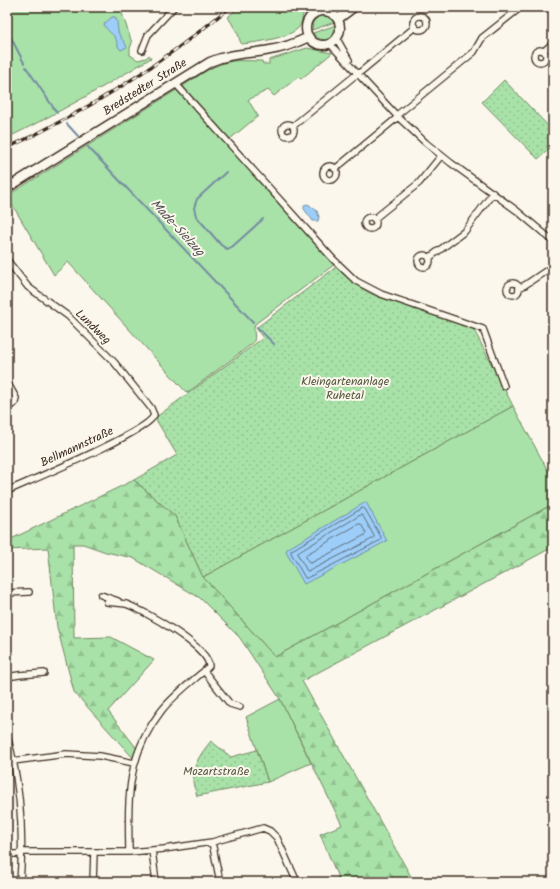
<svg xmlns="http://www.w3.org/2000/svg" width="560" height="889" font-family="Kalam,sans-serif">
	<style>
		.grass { fill: #a8e2a8; stroke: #728663 }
		.forest { fill: url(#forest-firs); stroke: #728663 }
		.park { fill: url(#park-dots); stroke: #728663 }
		.water { fill: #9ccef9; stroke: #758ca1 }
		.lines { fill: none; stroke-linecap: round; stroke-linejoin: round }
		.shore { stroke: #626c76; stroke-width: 1 }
		.stream { stroke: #758ca1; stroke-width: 2 }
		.minor-casing { stroke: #3b2a1e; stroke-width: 8 }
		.secondary-casing { stroke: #3b2a1e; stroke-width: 11 }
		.minor { stroke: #fbf7ec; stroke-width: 5.5 }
		.secondary { stroke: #fbf7ec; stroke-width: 8 }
		.rail-casing { stroke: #3b2a1e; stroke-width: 3.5 }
		.rail { stroke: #fbf7ec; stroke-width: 2; stroke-dasharray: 6; stroke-linecap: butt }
		.labels { text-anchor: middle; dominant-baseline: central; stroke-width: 4; stroke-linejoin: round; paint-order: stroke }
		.street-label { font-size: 12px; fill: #3b2a1e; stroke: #fbf7ec }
		.park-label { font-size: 12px; fill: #565840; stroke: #fbf7ec }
		.water-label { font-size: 13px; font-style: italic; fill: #535355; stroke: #fbf7ec }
	</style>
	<defs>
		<pattern id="forest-firs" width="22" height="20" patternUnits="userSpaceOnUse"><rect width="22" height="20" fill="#a8e2a8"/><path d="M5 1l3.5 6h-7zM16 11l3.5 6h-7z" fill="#92c290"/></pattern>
		<pattern id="park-dots" width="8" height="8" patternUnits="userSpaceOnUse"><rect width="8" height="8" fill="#a8e2a8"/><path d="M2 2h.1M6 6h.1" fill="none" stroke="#92c290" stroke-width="1.8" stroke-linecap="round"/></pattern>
	</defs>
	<rect width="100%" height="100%" fill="#fbf7ec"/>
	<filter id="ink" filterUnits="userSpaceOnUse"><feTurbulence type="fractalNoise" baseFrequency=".025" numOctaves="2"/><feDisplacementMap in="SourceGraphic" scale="8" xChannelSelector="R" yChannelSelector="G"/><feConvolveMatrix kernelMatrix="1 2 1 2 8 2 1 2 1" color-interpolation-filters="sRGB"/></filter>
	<g filter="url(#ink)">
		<path class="grass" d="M7,7H120L132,43L130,48V55L138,60L146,58L149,55L151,58C104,87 56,114 7,138Z
			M239,7H312C298,14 305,18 299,27C291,38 254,43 241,44L238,34L228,17Z
			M319,16C326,15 331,16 335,22L312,30L313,22Z
			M336,25L335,33L329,39C322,41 317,39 313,33Z
			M307,48L332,53L301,79L298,77L274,96L268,90L248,100L258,116L230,139H228L185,90L183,86C198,76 215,63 233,61C243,60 253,61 262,61L263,64H269V60Z
			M178,89L335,264L255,324C252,331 257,337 253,343L187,393L68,262L54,275L7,196Z
			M513,406L553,480V504L275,657L203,577Z
			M280,699L311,763L268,782L246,717Z"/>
		<path class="forest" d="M134,480L175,516L203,577L275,657L553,504V547L302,681L414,882H340L320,834L342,825L280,699L240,638L200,598L133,558L106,552L83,544H73L74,638L111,637L154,660L108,711L138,750L134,759L74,692L57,627L48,548L7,550V541Z"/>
		<path class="park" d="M504,80L553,131V146L538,159L482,102Z
			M336,267C349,279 360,289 376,296L473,328L513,406L203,577L175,516L134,480L177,455L155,418L263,338L256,328Z
			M211,741L231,757L257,750L268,782L197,796C196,791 193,786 193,781C192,765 202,752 211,741Z"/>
		<path class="water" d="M112,17H115C119,23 116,30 120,36C122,40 125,42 127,47L121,50C117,47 118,42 115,38C112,32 106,31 104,24Z
			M308,204L317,211L319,217L318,221H313L304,209V205Z
			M366,502L387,541L304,584L286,552L287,549Z"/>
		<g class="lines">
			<path class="shore" d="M363,508L365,509L381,537V540L307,578H305L291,553V551Z
				M361,515L363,516L374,536V538L309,571H307L298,555V553Z
				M359,524H361L366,533L365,535L311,563H309L306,557V555Z"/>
			<path class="stream" d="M7,30L24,63
				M26,67L57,113
				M67,124L78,136
				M88,147L253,322
				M226,172L197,199L194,208L196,216L221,245L227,249L233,246L263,219
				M257,327L274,344"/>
			<defs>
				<path id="minor" d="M413 23a7 7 0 1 1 14 0a7 7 0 1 1-14 0Z
					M337,39L349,60
					M330,44L398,117L426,143L451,163L516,210L553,241
					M534 56a6 6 0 1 1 12 0a6 6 0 1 1-12 0Z
					M142,50L148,35L174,7
					M544,51L553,43
					M358,74L415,27
					M175,83L333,259L356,281L381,294L483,329L504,386
					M397,115L474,52L482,38L521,7
					M282 130a6 6 0 1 1 12 0a6 6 0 1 1-12 0Z
					M293,126L358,73
					M323 173a7 7 0 1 1 14 0a7 7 0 1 1-14 0Z
					M335,169L398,117
					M364 223a6 6 0 1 1 12 0a6 6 0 1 1-12 0Z
					M374,219L419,183L441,156
					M418 261a6 6 0 1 1 12 0a6 6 0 1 1-12 0Z
					M429,258L465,231L493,193
					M7,260L28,287L68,316L114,362L151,408L154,415C149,432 29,481 7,491
					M507 289a6 6 0 1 1 12 0a6 6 0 1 1-12 0Z
					M519,288L525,285L553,266
					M7,382L16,398L15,403L7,408
					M7,593L29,592
					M101,595L118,601
					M107,602C113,603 120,603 126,604C143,610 209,647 209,666L204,671L230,704L240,707
					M7,677L19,675L44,673
					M7,735C20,782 24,833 20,882
					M13,761L66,754L100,756L134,763
					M212,842L220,882
					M152,850L156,882
					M129,852C128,797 126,756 162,710C174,695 190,683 204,671
					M7,854H17L21,852H129L164,849L212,842L263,828L270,831L277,838L297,882
					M93,882L94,852"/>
				<path id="secondary" d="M306 28a17 17 0 1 1 34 0a17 17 0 1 1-34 0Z
					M338,19L354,7
					M7,188L210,62C230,53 250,54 270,50C284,48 296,43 309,37"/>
			</defs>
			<use href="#minor" class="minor-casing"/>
			<use href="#secondary" class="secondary-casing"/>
			<use href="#minor" class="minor"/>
			<use href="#secondary" class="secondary"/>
			<defs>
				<path id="rail" d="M7,148C88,111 162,64 230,7"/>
			</defs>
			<use href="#rail" class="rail-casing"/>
			<use href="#rail" class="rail"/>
		</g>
	</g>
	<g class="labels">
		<g class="street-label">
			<text transform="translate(145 87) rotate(-32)">Bredstedter Straße</text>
			<text transform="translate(93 327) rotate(44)">Lundweg</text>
			<text transform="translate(77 447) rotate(-25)">Bellmannstraße</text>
		</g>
		<g class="park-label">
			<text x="345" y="381">Kleingartenanlage<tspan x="345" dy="14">Ruhetal</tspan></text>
			<text x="216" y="771">Mozartstraße</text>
		</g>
		<g class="water-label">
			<text transform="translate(177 228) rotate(47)">Made-Sielzug</text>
		</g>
	</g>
	<rect width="560" height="889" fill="none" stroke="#fbf7ec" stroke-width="24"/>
	<rect x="12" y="12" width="536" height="865" fill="none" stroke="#3b2a1e" stroke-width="1.5" filter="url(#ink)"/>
</svg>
